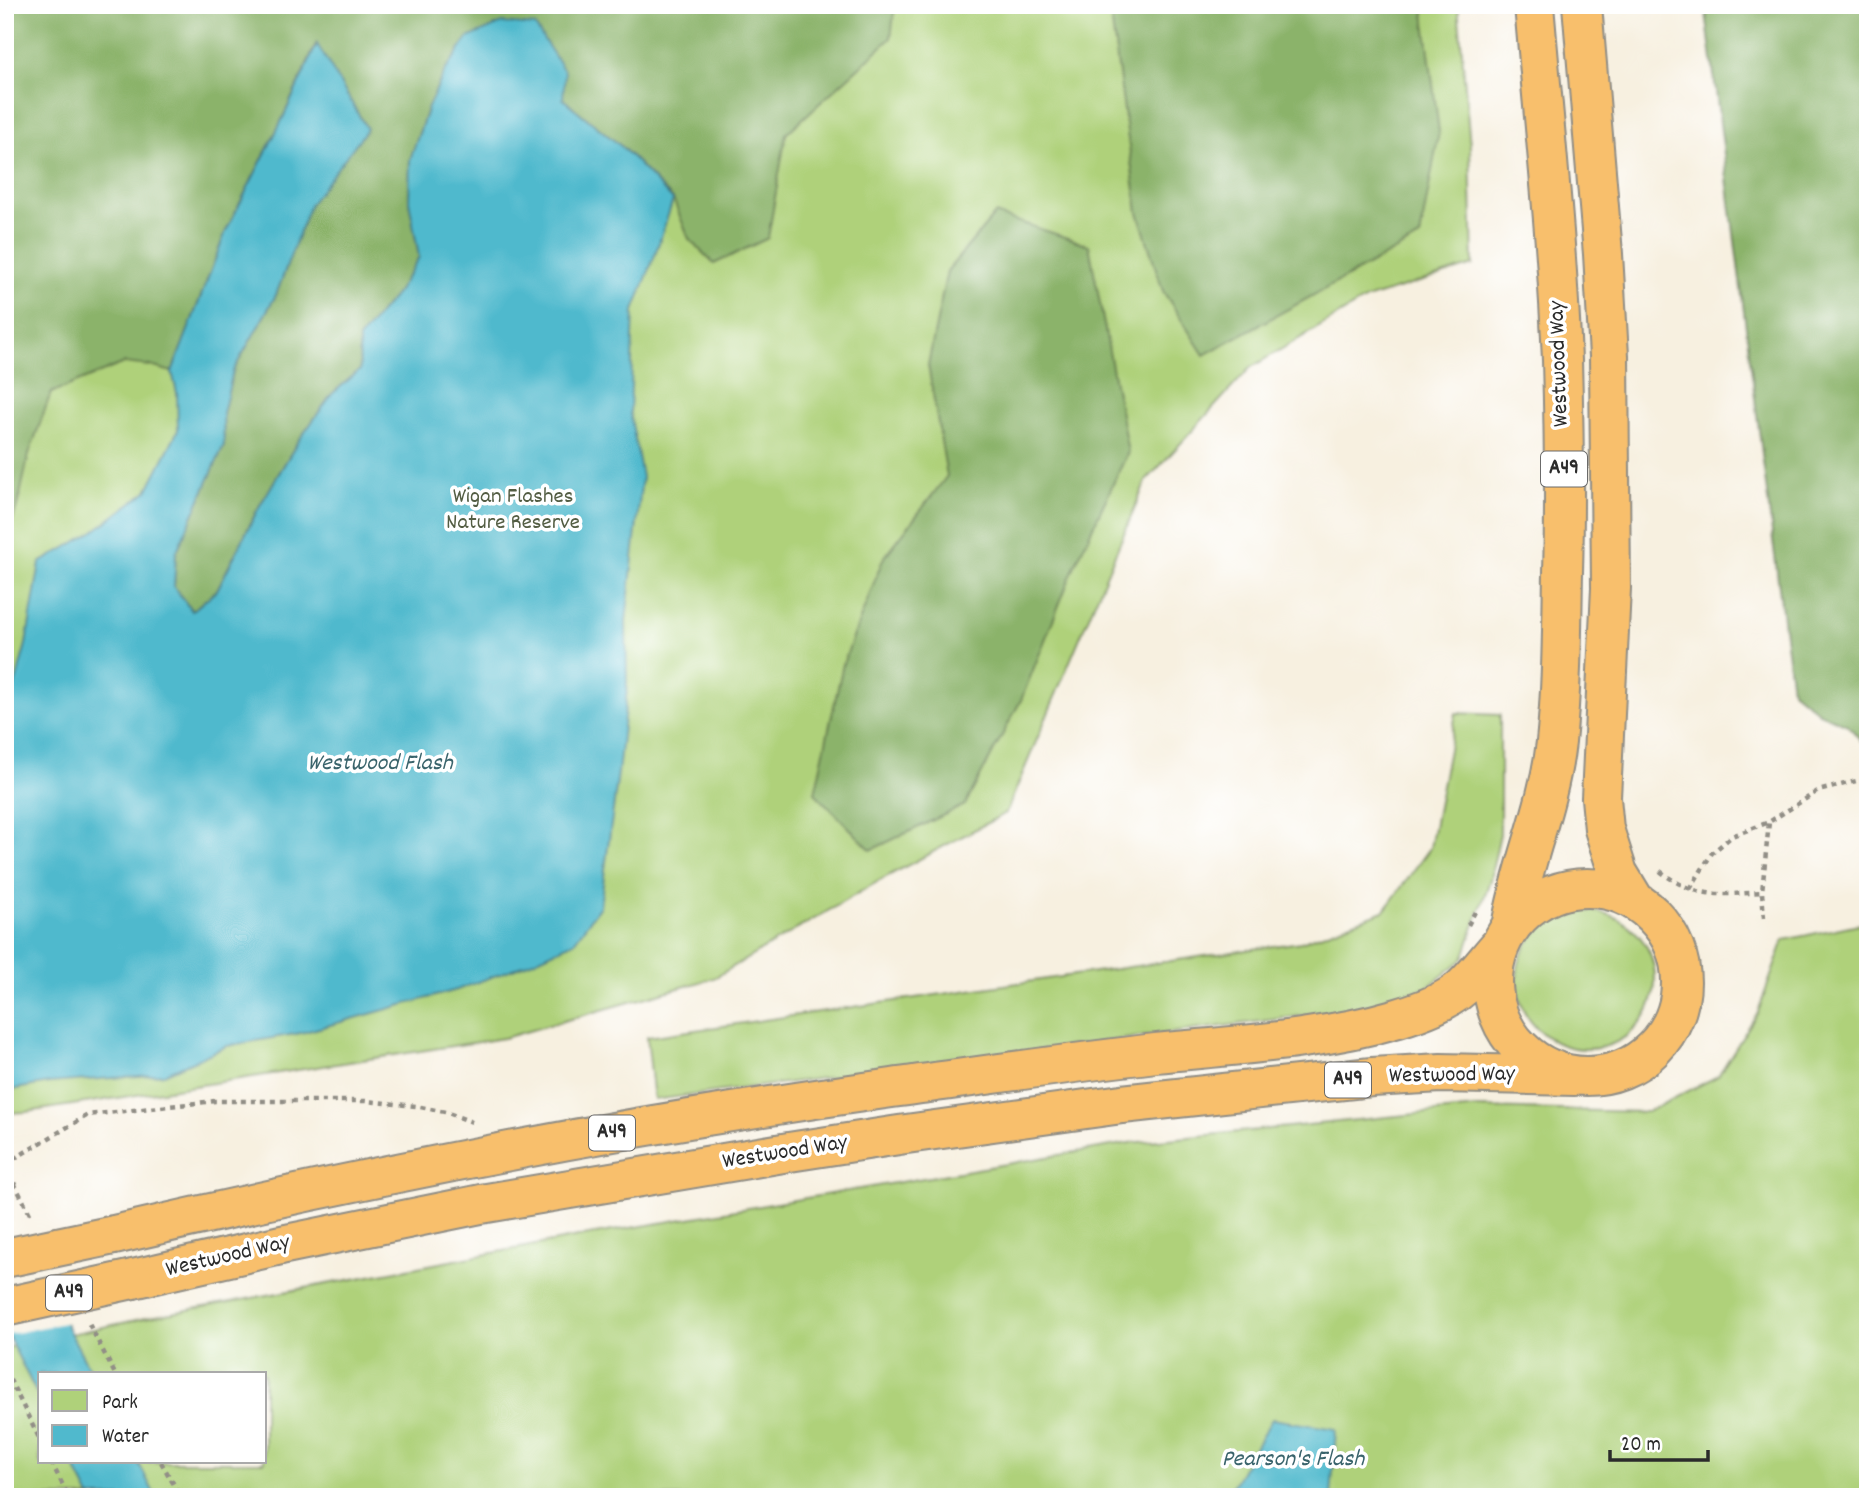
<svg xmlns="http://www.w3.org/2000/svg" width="1873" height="1502" font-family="Dekko,sans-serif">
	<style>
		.green { fill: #afd17a; stroke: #6d7e52; stroke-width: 2; fill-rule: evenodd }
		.forest { fill: #8bb36a; stroke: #5b6f4a; stroke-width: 2 }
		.water { fill: #50b9cd; stroke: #3e727c; stroke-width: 2 }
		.pier { fill: #f7f0e0 }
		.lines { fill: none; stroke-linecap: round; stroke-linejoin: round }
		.trunk-casing { stroke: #918e86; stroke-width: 42 }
		.path { stroke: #918e86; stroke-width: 4.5; stroke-dasharray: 5 5; stroke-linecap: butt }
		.trunk { stroke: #f8bf6c; stroke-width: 38 }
		.trunk-bridge-casing { stroke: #918e86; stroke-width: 42; stroke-linecap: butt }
		.trunk-bridge { stroke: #f8bf6c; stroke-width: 38 }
		.labels { text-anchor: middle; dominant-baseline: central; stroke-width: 7; stroke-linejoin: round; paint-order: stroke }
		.shield { fill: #fff; stroke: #6b6b6b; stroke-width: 2 }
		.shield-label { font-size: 21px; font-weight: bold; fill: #2b2b2b }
		.street-label { font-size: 23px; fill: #2b2b2b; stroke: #fff }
		.park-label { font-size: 23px; fill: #535d43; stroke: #fff }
		.water-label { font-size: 24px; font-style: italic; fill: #3a646c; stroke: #fff }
	</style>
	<rect width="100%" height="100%" fill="#fff"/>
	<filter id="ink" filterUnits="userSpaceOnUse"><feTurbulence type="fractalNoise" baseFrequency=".0143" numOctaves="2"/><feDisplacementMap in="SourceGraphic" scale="14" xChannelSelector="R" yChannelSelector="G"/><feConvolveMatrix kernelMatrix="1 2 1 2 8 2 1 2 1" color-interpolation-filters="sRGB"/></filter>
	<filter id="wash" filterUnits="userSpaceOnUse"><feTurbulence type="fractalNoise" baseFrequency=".00686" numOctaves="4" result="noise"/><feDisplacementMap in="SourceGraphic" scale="28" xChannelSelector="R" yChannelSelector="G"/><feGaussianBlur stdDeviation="1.57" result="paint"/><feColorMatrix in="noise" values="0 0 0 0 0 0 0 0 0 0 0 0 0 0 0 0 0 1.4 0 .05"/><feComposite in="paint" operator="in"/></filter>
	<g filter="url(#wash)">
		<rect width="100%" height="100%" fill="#f7f0e0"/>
		<path class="green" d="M5,5H1458L1470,146L1473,265L1366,299L1250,368L1146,481L1006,813L884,878L714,978L504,1038L27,1112L5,1113Z
			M1456,713L1500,715V834L1490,880L1463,959L1428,987L1362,1008L654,1100L647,1037L1301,942L1384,911L1430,848Z
			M1517 980a69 69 0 1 1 138 0a69 69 0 1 1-138 0Z
			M1868,922V1497H5V1348L150,1317L589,1235L1129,1143L1476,1108L1647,1112L1718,1076L1758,1012L1784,940ZM40,1374H264V1462H40Z"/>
		<path class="forest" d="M5,5H895L891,38L786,134L768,238L714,264L689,239L673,199L622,147L563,99L468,38L445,71L428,107L410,160L409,201L419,257L398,291L359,339L360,370L332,394L297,443L259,507L217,590L192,611L174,587L176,553L224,445L223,413L233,371L276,295L309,204L367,129L316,44L282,120L226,231L172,372L150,366L124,363L51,393L29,454L18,504L5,541Z
			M1108,5H1423L1439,132L1420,237L1204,355L1163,291L1138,212L1110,9Z
			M1705,5H1868V749L1848,725L1819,713L1792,690Z
			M995,214L1089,245L1128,452L1075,565L1021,700L965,805L871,850L815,793L843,664L883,559L947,476L928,365L947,271Z"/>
		<path class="water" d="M502,23L535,26L565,72L563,99L622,147L673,200L656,252L634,311L630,413L642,477L626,621L627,689L618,773L600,906L574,942L531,962L457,990L301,1033L227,1046L164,1074L49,1083L5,1091V722L26,644L40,563L94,531L147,491L178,430L177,393L172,372L226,231L282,120L317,44L367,129L310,204L276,295L233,371L223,413L224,445L176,553L174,587L192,611L217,590L259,507L297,443L332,394L360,370L359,339L398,291L419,257L409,201L410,160L428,107L445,71L468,38Z
			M5,1208L92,1374H40V1400L5,1330Z
			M1272,1419L1336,1429L1331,1497H1226Z
			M72,1462H138L156,1497H90Z"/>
		<path class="pier" d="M14,1218L69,1322L5,1335V1220Z"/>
	</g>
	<g filter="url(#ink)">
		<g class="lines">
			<defs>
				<path id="trunk" d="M1582,5L1603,254L1609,356L1611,588L1601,798L1604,829L1618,873L1635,901
					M1493 982a94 94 0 1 1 188 0a94 94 0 1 1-188 0Z
					M1511,927C1522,864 1549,806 1556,742C1562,685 1562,629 1563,572C1565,501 1564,431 1562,360C1557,241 1544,123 1534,5
					M114,1235C371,1175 631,1124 892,1088C980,1076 1068,1063 1156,1053C1237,1045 1320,1041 1398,1018C1418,1012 1448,1001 1463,987C1477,974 1488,958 1501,944
					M133,1279L281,1245L481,1204L789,1152L899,1135L1122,1104L1372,1077L1441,1073L1575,1076"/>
			</defs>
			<use href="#trunk" class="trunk-casing"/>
			<path class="path" d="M1660,871C1696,899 1720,895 1762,892
				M1690,889L1712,853L1732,836L1769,822L1818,791L1864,779L1868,782
				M1764,918L1762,892L1769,822
				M1468,925L1477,908
				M5,1164L88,1115L215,1101H365L416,1106L445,1112L472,1122
				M5,1165L32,1218
				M89,1324L115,1374
				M5,1370L40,1440
				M51,1462L69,1497
				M161,1462L181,1497"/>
			<use href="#trunk" class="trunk"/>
			<defs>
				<path id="trunk-bridge" d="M5,1258L114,1235
					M5,1307L133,1279"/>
			</defs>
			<use href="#trunk-bridge" class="trunk-bridge-casing"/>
			<use href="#trunk-bridge" class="trunk-bridge"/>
		</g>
	</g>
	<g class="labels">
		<g class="shield">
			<rect x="1541" y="451.5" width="46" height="35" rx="5"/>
			<rect x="1325" y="1062.5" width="46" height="35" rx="5"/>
			<rect x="589" y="1115.5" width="46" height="35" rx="5"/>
			<rect x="46" y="1275.5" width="46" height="35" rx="5"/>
		</g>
		<g class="shield-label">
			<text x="1564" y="469">A49</text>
			<text x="1348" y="1080">A49</text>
			<text x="612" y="1133">A49</text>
			<text x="69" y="1293">A49</text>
		</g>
		<g class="street-label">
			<text transform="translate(1560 364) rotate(-92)">Westwood Way</text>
			<text transform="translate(1452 1076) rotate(-1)">Westwood Way</text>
			<text transform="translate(785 1153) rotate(-9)">Westwood Way</text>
			<text transform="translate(228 1257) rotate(-13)">Westwood Way</text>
		</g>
		<g class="park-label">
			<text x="513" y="497">Wigan Flashes<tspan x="513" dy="26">Nature Reserve</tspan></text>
		</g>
		<g class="water-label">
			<text x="380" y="764">Westwood Flash</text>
			<text x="1293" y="1460">Pearson's Flash</text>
		</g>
	</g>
	<rect width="1873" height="1502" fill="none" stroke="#fff" stroke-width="28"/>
	<rect x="38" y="1372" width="228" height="91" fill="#ffffff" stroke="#aaaaaa" stroke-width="2"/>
	<rect x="52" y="1390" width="35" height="21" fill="#afd17a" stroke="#aaaaaa" stroke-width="2"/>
	<text x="102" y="1408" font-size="21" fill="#2b2b2b">Park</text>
	<rect x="52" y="1425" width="35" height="21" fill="#50b9cd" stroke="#aaaaaa" stroke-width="2"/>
	<text x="102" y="1442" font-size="21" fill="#2b2b2b">Water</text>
	<path d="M1610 1450v10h98v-10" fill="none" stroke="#2b2b2b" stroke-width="3.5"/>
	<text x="1621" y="1450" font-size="21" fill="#2b2b2b" stroke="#ffffff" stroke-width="5" paint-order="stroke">20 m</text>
</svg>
